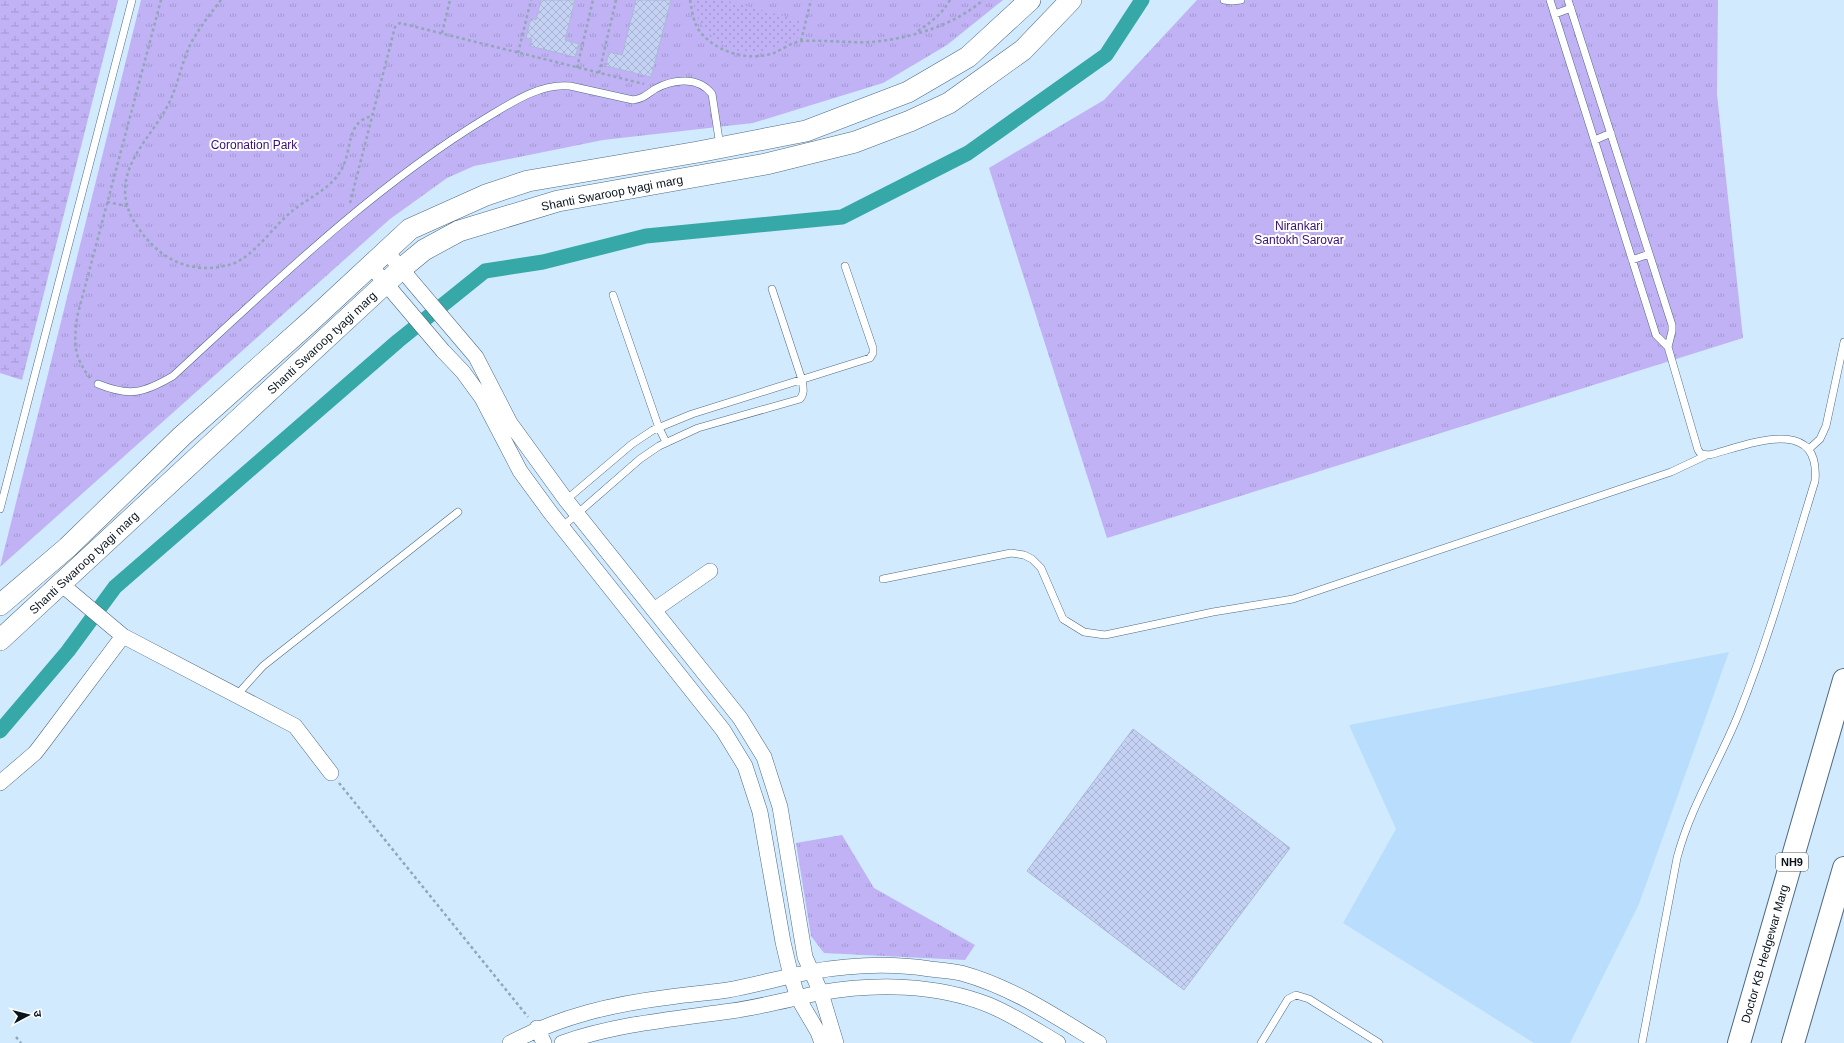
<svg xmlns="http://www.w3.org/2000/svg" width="1844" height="1043" font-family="Helvetica,'Noto Sans Devanagari',sans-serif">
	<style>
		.built { fill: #b9defd }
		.grass { fill: url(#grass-tufts) }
		.wetland { fill: url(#wetland-marsh) }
		.garden { fill: url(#garden-dots) }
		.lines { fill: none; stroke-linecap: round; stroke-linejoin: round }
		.canal { stroke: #35a8a7; stroke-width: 15 }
		.building { fill: url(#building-cross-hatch); stroke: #acb9d9 }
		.service-casing { stroke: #4e6980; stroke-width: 8 }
		.minor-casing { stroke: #4e6980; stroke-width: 16 }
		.secondary-casing { stroke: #4e6980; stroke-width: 22 }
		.trunk-casing { stroke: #4e6980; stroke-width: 24 }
		.path { stroke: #92a6b7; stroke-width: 2.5; stroke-dasharray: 3 3; stroke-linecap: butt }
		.service { stroke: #fff; stroke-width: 7 }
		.minor { stroke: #fff; stroke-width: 15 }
		.secondary { stroke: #fff; stroke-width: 21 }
		.trunk { stroke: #fff; stroke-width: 22 }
		.labels { text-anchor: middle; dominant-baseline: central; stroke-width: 4; stroke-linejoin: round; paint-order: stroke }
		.shield { fill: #fff; stroke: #535a61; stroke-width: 1 }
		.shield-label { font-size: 11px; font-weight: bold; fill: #09141d }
		.park-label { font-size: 12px; fill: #3a1076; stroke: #fff }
		.street-label { font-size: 12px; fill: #09141d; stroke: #fff }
	</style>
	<defs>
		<pattern id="grass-tufts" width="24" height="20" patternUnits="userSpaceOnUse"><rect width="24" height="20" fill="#c0b2f5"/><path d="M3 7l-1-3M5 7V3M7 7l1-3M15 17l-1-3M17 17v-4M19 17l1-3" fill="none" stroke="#a498d2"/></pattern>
		<pattern id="wetland-marsh" width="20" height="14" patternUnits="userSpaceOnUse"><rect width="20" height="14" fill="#c0b2f5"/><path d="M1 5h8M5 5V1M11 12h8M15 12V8" fill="none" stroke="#a498d2"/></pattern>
		<pattern id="garden-dots" width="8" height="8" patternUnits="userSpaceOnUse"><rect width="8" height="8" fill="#c0b2f5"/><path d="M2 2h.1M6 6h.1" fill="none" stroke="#a498d2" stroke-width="1.8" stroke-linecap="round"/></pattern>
		<pattern id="building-cross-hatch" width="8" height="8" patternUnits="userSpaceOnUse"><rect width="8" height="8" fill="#c5d2f4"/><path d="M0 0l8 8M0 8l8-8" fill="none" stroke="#a8b3d1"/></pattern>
	</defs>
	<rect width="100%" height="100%" fill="#d1eafe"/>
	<path class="built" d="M1729,652L1639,904L1570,1043H1534L1343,923L1396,829L1349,725Z"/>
	<path class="grass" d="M141,0H1003L947,45L883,83L753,123L603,140L474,166L447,178L390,219L0,567Z
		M1197,0H1718L1717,94L1743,338L1107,538L989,168L1104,100Z
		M842,835L874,888L975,945L965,960L824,953L811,936L796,843Z"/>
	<path class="wetland" d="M0,0H118L22,380L0,373Z"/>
	<path class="garden" d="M693,0H724L802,21L798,38C768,51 742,63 715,39C702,28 695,17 693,0Z"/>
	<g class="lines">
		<path class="canal" d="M0,731L68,651L115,587L398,341L485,271L543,262L646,236L842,217L968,153L1106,55L1142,0"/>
	</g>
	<path class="building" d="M541,0H575L565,40L579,44L575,57L530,46L532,39L526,38L531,18L536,20Z
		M636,0H671L651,77L606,66L609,52L622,55Z
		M1133,729L1290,848L1184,990L1027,871Z"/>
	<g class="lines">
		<defs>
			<path id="service" d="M1224,0L1232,1L1241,0
				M1550,0L1656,335L1668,347
				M1568,0L1672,325V331L1668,347L1698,450L1701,454L1709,455C1745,446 1821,413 1815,481C1791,559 1769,638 1739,713C1719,763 1691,805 1677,858L1642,1043
				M1555,14L1571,8
				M1595,140L1611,133
				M1632,260L1649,254
				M613,295L659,428L666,442
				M98,384C130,397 144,393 173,376C272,285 371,188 486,118C511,103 540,83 570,86L633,100C644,98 646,95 655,89C673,79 698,76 712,94L720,146
				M1809,449L1820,439L1826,426L1844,342
				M566,500L632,444L653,430L692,414L870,358L873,353V348L845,266
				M0,509L132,0
				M562,527L640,459L659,446L698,428L800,399C805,393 803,387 802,380L772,289
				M883,579L1011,553L1024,555L1032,559L1041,568L1063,619L1084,632L1105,635L1213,612L1293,599L1671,472L1705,456
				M237,695L263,666L458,512
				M1261,1043L1288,999L1296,995L1309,999L1379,1043"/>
			<path id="minor" d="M386,251L476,357L510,423L566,500L740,718L764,757L780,807L805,957L821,993L836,1043
				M370,265L443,351L463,372L482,398L520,471L550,512L723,730L745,766L760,812L783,942L791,976L798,998L818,1032L822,1043
				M61,584L123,636
				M654,610L710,571
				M0,783L35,753L42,744L123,636L295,726L331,773
				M537,1028L544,1043
				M510,1043C561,1016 613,1004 670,997C689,994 709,993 728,990C756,985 783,977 810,972C849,965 891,963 930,969C940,970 951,971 961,973C1012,987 1055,1016 1099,1043
				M562,1043C616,1024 674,1019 731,1011C760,1007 790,999 819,993C875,983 936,984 989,1005C1013,1015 1036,1030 1058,1043"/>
			<path id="secondary" d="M0,605L68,547L182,436L313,319L410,229L486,195L528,181L698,152L806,131L908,92L968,57L1030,0
				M0,640L401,269L424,250L459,231L558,201L766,164L855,142L910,121L949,103L1023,50L1071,0"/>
			<path id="trunk" d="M1739,1043L1844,680
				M1793,1043L1844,868"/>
		</defs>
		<use href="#service" class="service-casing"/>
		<use href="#minor" class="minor-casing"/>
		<use href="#secondary" class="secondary-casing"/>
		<use href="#trunk" class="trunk-casing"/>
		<path class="path" d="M221,0C210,14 197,31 189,47C182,64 178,82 171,99C153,139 108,169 132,218C139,230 148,242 159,251C180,268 206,272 232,264C253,257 274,226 291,212C306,199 329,190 340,172C354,150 344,123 372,116
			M690,0C692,10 693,20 698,29C714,52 748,62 774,53C783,49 792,42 802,41C825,40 848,43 871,42C909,39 955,25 983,0
			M918,31C931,22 942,14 950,0
			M442,33L450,0
			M801,41L811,0
			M518,53L531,0
			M577,68L593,0
			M599,73L616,0
			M107,202L127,206
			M350,203L395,27L400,23L644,84
			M90,378C73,355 74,345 77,317L161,0
			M339,783L528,1017
			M16,1037L21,1043"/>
		<use href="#service" class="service"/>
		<use href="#minor" class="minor"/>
		<use href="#secondary" class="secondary"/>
		<use href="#trunk" class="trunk"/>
	</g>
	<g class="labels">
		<rect class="shield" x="1776" y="853" width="32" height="18" rx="3"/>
		<g class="shield-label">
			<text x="1792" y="862">NH9</text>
		</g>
		<g class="park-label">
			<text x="254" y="145">Coronation Park</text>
			<text x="1299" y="226">Nirankari<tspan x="1299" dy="14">Santokh Sarovar</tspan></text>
		</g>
		<g class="street-label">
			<text transform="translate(612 193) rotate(-11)">Shanti Swaroop tyagi marg</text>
			<text transform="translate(322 343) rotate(-43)">Shanti Swaroop tyagi marg</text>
			<text transform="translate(84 563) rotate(-43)">Shanti Swaroop tyagi marg</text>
			<text transform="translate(1765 954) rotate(-74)">Doctor KB Hedgewar Marg</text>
		</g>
	</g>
	<g transform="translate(28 1015) rotate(83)" stroke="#ffffff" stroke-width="3" paint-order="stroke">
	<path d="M0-3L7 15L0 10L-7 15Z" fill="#09141d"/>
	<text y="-6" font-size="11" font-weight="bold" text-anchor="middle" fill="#09141d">उ</text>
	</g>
</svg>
